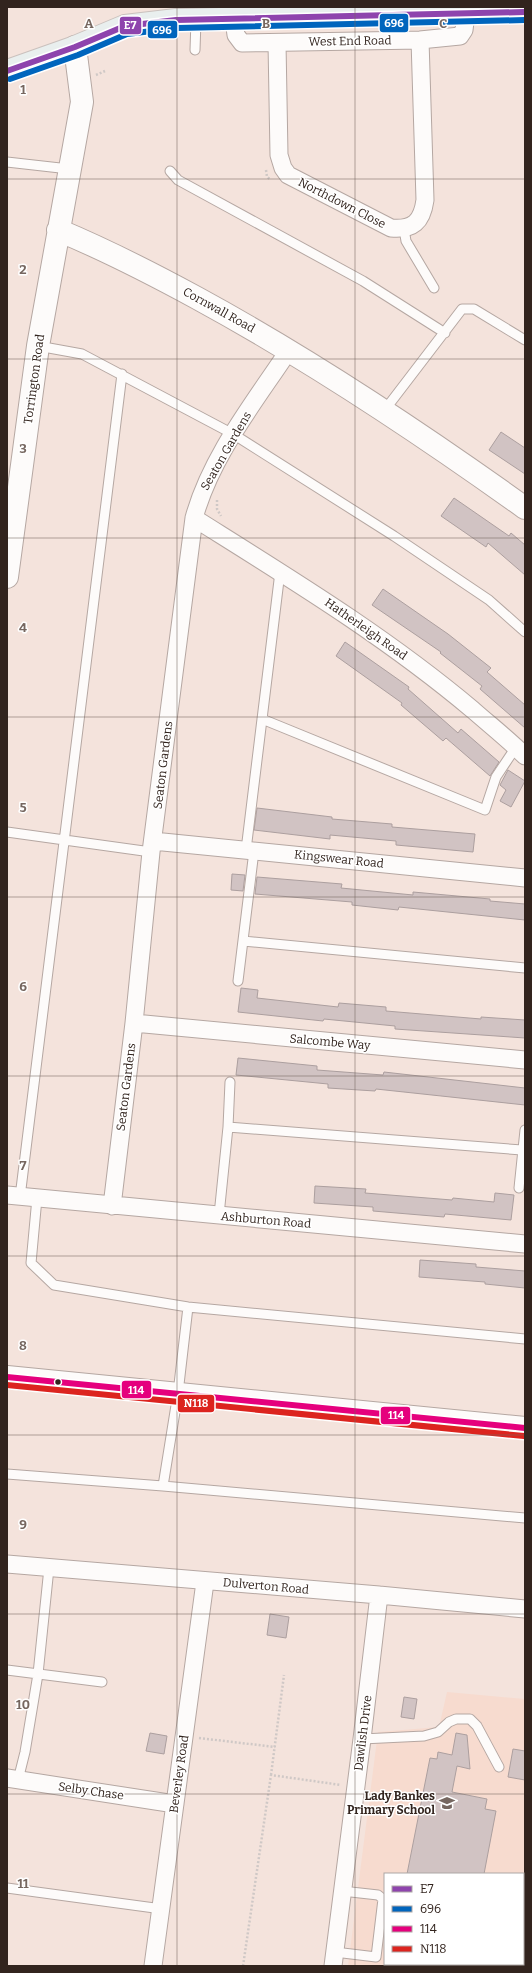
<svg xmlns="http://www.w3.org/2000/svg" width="532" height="1973" font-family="Bitter,serif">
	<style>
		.built { fill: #f7dbcf; fill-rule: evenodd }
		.building { fill: #d1c3c3; stroke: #ac9f9f }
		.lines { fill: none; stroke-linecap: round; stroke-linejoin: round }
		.service-casing { stroke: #b5a7a2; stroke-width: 11 }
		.minor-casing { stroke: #b5a7a2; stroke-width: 19 }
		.tertiary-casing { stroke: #b5a7a2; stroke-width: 24 }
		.primary-casing { stroke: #cac1bd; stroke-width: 24 }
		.path { stroke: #cfc8c6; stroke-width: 2.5; stroke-dasharray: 2 2; stroke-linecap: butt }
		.service { stroke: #fdfbfa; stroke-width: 9 }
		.minor { stroke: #fdfbfa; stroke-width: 17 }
		.tertiary { stroke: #fdfbfa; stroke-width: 22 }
		.primary { stroke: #e9efee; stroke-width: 22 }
		.bus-1-casing { stroke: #fff; stroke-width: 9 }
		.bus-2-casing { stroke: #fff; stroke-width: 9 }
		.bus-3-casing { stroke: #fff; stroke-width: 9 }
		.bus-4-casing { stroke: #fff; stroke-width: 9 }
		.bus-1 { stroke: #8e44ad; stroke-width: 6 }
		.bus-2 { stroke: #0065bd; stroke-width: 6 }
		.bus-3 { stroke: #e5007d; stroke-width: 6 }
		.bus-4 { stroke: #dc241f; stroke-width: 6 }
		.grid { fill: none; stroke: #766760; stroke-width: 1; stroke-opacity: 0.55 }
		.bus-dot { fill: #32241e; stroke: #fff; stroke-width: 1.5 }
		.labels { text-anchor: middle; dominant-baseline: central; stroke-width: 3; stroke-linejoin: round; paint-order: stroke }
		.street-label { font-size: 12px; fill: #32241e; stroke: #fff }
		.poi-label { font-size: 12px; font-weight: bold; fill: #32241e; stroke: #fff; text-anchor: end }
		.grid-label { font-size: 13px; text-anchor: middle; font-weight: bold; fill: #766760; stroke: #fff; stroke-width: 3; stroke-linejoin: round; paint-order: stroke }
		.line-badge { stroke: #fff; stroke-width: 1.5 }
		.badge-label { font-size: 11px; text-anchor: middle; font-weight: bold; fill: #fff }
	</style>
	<rect width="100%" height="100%" fill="#f4e3dc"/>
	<path class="built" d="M447,1692L525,1699V1966H348L378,1732L439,1727ZM385,1874H523V1964H385Z"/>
	<path class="building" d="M501,432L525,448V474L489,450Z
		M454,498L509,536L511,533L525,545V575L488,543L486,547L441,516Z
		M383,589L448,634L491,668L487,672L525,705V728L480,689L482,686L440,653L441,652L372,605Z
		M345,642L409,687L408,689L458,733L461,729L499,762L490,776L446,738L443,741L401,705L402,703L336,656Z
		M508,770L525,781L511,807L500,801L506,790L500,785Z
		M257,808L332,817V819L392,824V827L475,834L473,852L396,845V841L330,835V839L254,830Z
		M232,874L245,875L243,891L231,890Z
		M257,877L342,884L341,888L413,895V892L490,899V901L525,904V920L399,907L398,910L352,905V902L255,894Z
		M241,988L258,990L257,998L338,1007L339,1003L386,1007V1011L481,1019V1017L525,1020V1038L395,1029V1026L324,1019L323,1021L238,1012Z
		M238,1058L317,1066V1070L383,1075L384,1072L525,1088V1105L376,1089L375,1091L328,1088V1084L236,1075Z
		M315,1186L366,1189L365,1193L452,1200L453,1198L494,1202L495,1193L514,1195L511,1220L445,1214L444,1217L373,1211V1207L314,1203Z
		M420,1260L476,1264V1267L525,1271V1288L485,1284V1282L419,1277Z
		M270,1614L289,1617L286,1638L267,1635Z
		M404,1697L417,1699L414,1719L401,1717Z
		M150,1733L167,1736L164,1754L146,1751Z
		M456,1733L467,1735L470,1769L457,1766L452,1792L487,1799L485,1809L496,1811L484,1874H407L430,1758L437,1759L438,1752L452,1755Z
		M513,1749L525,1751V1780L508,1777Z"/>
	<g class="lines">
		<defs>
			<path id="service" d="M195,50L196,20
				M7,162L69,169
				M170,171L178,180L363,281L445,333
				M404,229L406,241L434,288
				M38,346L82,354L233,434L394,536L489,600L525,632
				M384,411L462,309H474L525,340
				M262,719L485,810L496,777L516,747
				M7,832L151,852
				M246,850L280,572
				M243,941L525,968
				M238,981L254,851
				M228,1127L522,1150
				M519,1188L525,1130
				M20,1197L122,374
				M37,1198L31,1263L54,1285L188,1307L525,1339
				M219,1215L228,1127L230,1082
				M7,1474L163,1486L525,1518
				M163,1486L178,1393L188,1307
				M7,1670L102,1682
				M362,1739L424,1736L438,1732L449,1722L456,1719H470L477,1726L499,1767
				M18,1780L25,1752L38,1674L49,1568
				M7,1888L162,1909
				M342,1891L378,1895L383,1899L376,1957L343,1953"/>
			<path id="minor" d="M234,20L236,35L242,43L420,40L460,36L464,30L466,14
				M277,43L279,155L283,168L288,175L391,228C413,230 422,222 425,200L420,40
				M194,518C291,579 385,636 473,710C490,725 509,740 525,756
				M153,841L525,878
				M134,1023L525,1060
				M7,1195L525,1244
				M112,1206L134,1023L151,852L194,518C211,456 254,403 289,350
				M7,1564L379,1595L525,1609
				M7,1778L175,1804
				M153,1966L205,1582
				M333,1966L362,1739L379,1595"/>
			<path id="tertiary" d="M58,230C106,250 151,273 197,298C311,360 419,432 525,508
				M7,577L38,346L82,102L75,47
				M7,1377L525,1428"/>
			<path id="primary" d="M7,71L75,47L125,26L176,20L525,12"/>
		</defs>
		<use href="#service" class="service-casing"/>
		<use href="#minor" class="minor-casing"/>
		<use href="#tertiary" class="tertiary-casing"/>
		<use href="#primary" class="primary-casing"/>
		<path class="path" d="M96,75L105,71
			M266,170L267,177L270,179
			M217,500V509L221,516
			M199,1738L275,1747
			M271,1775L284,1675
			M243,1966L271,1775L341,1785"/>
		<use href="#service" class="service"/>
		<use href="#minor" class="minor"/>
		<use href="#tertiary" class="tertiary"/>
		<use href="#primary" class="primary"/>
		<defs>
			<path id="bus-1" d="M7,71L75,47L125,26L176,20L525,12"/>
			<path id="bus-2" d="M10,79L78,55L127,34L177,28L525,20"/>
			<path id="bus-3" d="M7,1377L525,1428"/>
			<path id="bus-4" d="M7,1385L524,1436"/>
		</defs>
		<use href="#bus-1" class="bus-1-casing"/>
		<use href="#bus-2" class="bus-2-casing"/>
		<use href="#bus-3" class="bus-3-casing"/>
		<use href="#bus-4" class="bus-4-casing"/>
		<use href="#bus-1" class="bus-1"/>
		<use href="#bus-2" class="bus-2"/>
		<use href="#bus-3" class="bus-3"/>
		<use href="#bus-4" class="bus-4"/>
	</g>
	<path class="grid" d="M177,7V1966M355,7V1966M7,179H525M7,359H525M7,538H525M7,717H525M7,897H525M7,1076H525M7,1256H525M7,1435H525M7,1614H525M7,1794H525"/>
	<defs>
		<symbol id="school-bare" viewBox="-9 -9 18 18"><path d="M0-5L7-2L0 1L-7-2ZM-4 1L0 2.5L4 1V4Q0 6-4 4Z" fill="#766760" stroke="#fff" stroke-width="2.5" paint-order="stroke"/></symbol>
	</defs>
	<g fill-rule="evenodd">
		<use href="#school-bare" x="436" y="1792" width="22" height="22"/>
	</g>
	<circle class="bus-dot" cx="58" cy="1382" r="3.5"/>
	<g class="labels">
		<g class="street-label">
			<text transform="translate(350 41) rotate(-1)">West End Road</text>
			<text transform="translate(342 203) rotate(27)">Northdown Close</text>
			<text transform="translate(219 310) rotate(29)">Cornwall Road</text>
			<text transform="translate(34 379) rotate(-82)">Torrington Road</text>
			<text transform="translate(226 451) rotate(-60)">Seaton Gardens</text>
			<text transform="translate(366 629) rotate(35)">Hatherleigh Road</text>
			<text transform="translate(163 765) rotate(-83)">Seaton Gardens</text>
			<text transform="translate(339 859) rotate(6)">Kingswear Road</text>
			<text transform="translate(330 1042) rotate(5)">Salcombe Way</text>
			<text transform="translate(126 1087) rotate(-83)">Seaton Gardens</text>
			<text transform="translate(266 1220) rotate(5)">Ashburton Road</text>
			<text transform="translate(266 1586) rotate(5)">Dulverton Road</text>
			<text transform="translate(363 1733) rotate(-83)">Dawlish Drive</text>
			<text transform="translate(179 1774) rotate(-82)">Beverley Road</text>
			<text transform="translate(91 1791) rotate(8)">Selby Chase</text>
		</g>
		<g class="poi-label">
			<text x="435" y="1796">Lady Bankes<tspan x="435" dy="14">Primary School</tspan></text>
		</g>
	</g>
	<g class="grid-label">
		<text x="89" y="28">A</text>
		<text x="266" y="28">B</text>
		<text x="443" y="28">C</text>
		<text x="23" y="94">1</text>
		<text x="23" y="274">2</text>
		<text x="23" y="453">3</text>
		<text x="23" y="632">4</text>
		<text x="23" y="812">5</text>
		<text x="23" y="991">6</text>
		<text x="23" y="1170">7</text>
		<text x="23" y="1350">8</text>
		<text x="23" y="1529">9</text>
		<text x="23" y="1709">10</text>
		<text x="23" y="1888">11</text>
	</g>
	<g class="line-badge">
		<rect x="379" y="13" width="30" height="20" rx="4" fill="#0065bd"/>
		<rect x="119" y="16" width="23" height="19" rx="4" fill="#8e44ad"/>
		<rect x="147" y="20" width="31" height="19" rx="4" fill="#0065bd"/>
		<rect x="121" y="1380" width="31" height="19" rx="4" fill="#e5007d"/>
		<rect x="177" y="1394" width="38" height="19" rx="4" fill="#dc241f"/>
		<rect x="380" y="1406" width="31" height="19" rx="4" fill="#e5007d"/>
	</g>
	<g class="badge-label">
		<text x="394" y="27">696</text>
		<text x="130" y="29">E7</text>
		<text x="162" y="34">696</text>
		<text x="136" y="1394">114</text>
		<text x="196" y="1407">N118</text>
		<text x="396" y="1419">114</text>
	</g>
	<rect width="532" height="1973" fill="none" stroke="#32241e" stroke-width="16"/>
	<rect x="384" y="1873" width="140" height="92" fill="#ffffff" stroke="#ada7a5"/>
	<rect x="392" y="1886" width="20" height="6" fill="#8e44ad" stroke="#ada7a5"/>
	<text x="420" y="1893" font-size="12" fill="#32241e">E7</text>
	<rect x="392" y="1906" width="20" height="6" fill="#0065bd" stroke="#ada7a5"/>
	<text x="420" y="1913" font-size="12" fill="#32241e">696</text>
	<rect x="392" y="1926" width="20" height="6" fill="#e5007d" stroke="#ada7a5"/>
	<text x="420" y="1933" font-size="12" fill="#32241e">114</text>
	<rect x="392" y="1946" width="20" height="6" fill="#dc241f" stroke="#ada7a5"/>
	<text x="420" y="1953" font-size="12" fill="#32241e">N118</text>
</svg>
